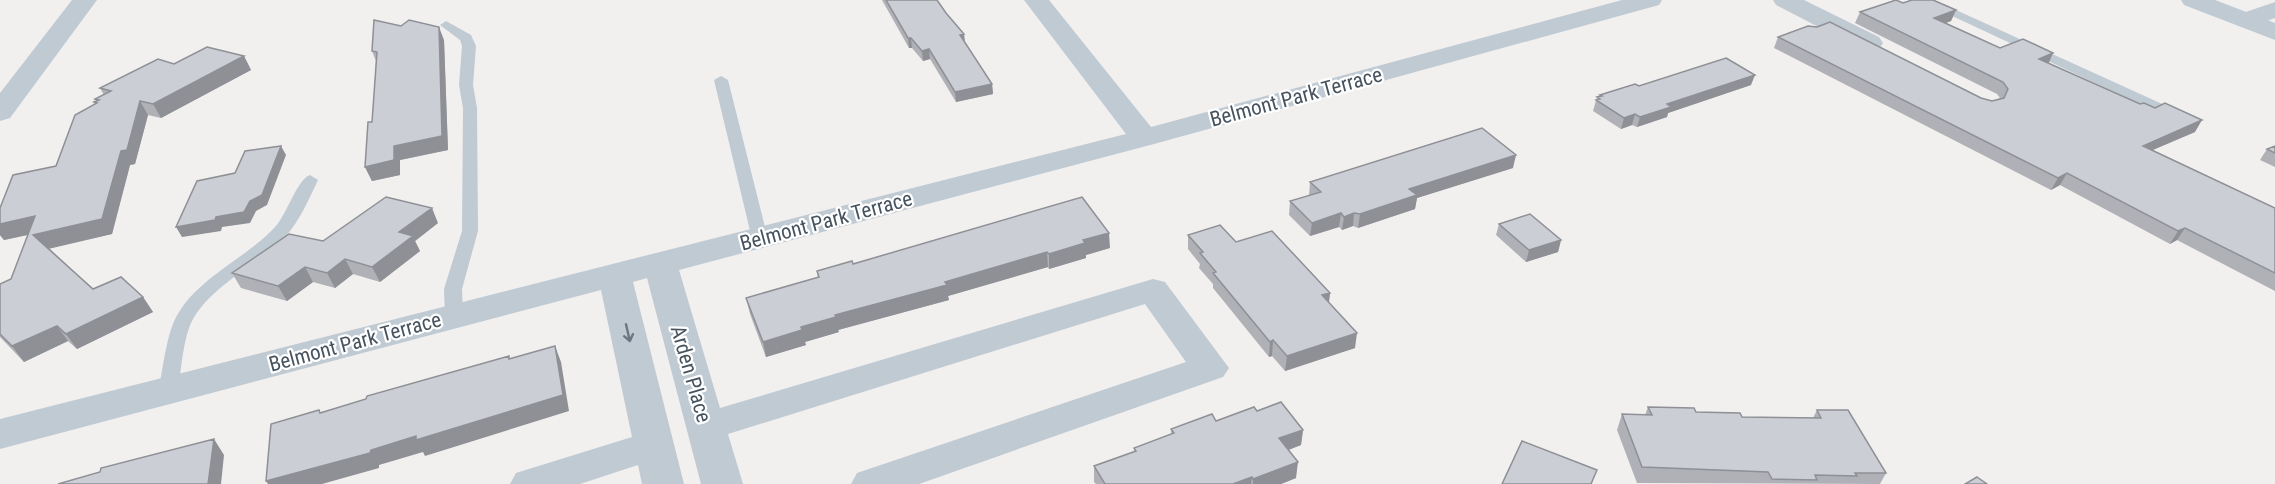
<svg xmlns="http://www.w3.org/2000/svg" width="2275" height="484" font-family="'Roboto Condensed',sans-serif">
	<style>
		.lines { fill: none; stroke-linecap: round; stroke-linejoin: round }
		.service { fill: #bfcad3; fill-rule: evenodd }
		.minor { fill: #bfcad3; fill-rule: evenodd }
		.tertiary { fill: #bfcad3; fill-rule: evenodd }
		.wall { fill: #afb1b7 }
		.shaded-wall { fill: #8e9095 }
		.building { fill: #cbced5; stroke: #8e9095; stroke-width: 1.5 }
		.oneway { stroke: #6a7782 }
		.labels { text-anchor: middle; dominant-baseline: central; stroke-width: 4.5; stroke-linejoin: round; paint-order: stroke }
		.street-label { font-size: 21px; fill: #46535f; stroke: #fff }
	</style>
	<rect width="100%" height="100%" fill="#f2efef"/>
	<g class="lines">
		<path class="service" d="M1918,0H1934L2182,113L2184,116L2177,120L2172,119Z
			M446,21L471,35L476,46L473,85L477,108L478,231L462,289L463,317L460,321H448L445,317L444,289L462,231L463,108L459,85L462,46L460,40L440,25Z
			M721,76L728,80L768,239L760,244L752,239L714,80Z
			M310,175L318,180C309,199 300,220 286,236C259,264 208,287 191,323C183,341 181,371 178,391L175,396L168,398L161,396L158,391C163,370 165,344 173,324C191,280 245,260 275,227C286,216 298,178 310,175Z"/>
		<path class="minor" d="M72,0H97L10,118L0,121V93Z
			M1024,0H1049L1151,127L1622,0H1662L1659,5L1154,144L679,270L720,408L1153,279L1165,282L1229,368L1223,377L919,484H851L857,473L1186,362L1145,304L728,434L743,484H701L647,278L633,282L684,484H642L638,465L580,484H510L516,473L632,437L601,290L0,449V419L1126,134Z
			M1773,0H1804L1879,37L1883,43L1879,49L1870,51L1861,49L1776,5Z
			M2275,2V18L2246,28L2237,25L2233,20L2237,15Z"/>
		<path class="tertiary" d="M2181,0H2215L2275,23V40L2184,5Z"/>
	</g>
	<path class="wall" d="M882,0H937L946,13L964,34L965,44L992,84L993,94L956,102L930,59L923,61L912,48H909Z
		M1903,3L1956,10L1951,21L1946,23L2000,48L2048,63L2195,132L2153,150L2275,208V291L2177,240L2170,244L2060,185L2051,190L1774,48L1778,37L1981,98L1992,101L2000,98L1997,94L1855,23L1860,12Z
		M444,40L448,150L400,160V175L372,181L365,167L372,122L376,61L372,51Z
		M244,56L251,70L161,118L148,115L135,164L130,165L112,234L49,248L93,289L143,297L153,312L77,349L68,341L24,362L0,337V284L11,279L28,235L4,240L0,235V208L56,166L95,104L94,102L96,101L95,99L104,95L100,88L174,64Z
		M1751,85L1668,113L1667,117L1637,127L1632,125L1621,129L1593,111L1597,97H1600V95L1639,86Z
		M2275,146V167L2260,160L2267,149Z
		M1513,168L1417,198L1415,209L1358,228L1353,226L1342,230L1339,227L1310,236L1289,215L1290,201L1309,196L1310,182Z
		M438,223L415,241L420,251L380,282L353,274L335,288L313,282L287,301L241,288L232,273L323,241Z
		M1499,224L1561,240L1558,252L1526,262L1496,235Z
		M1188,235L1236,242L1330,293L1329,303L1355,348L1285,371L1272,356L1269,357L1213,288V284L1199,268L1200,264L1188,249Z
		M1110,248L1086,255V258L1049,269L1048,267L948,296L949,300L838,330L839,332L805,342L806,345L766,357L750,314L746,298L818,278L817,271L853,264Z
		M1648,407L1742,417L1813,418L1817,410L1886,473L1880,484L1637,483L1617,430L1622,414L1645,415Z
		M1257,411L1303,430L1301,445L1288,450L1296,478L1281,484H1096L1094,482V466L1134,452V448L1171,434V429L1216,421Z"/>
	<path class="shaded-wall" d="M1956,10L1951,21L1929,29L1934,18Z
		M439,27L444,40L448,150L400,160V175L372,181L365,167L394,146Z
		M964,34L965,44L960,35Z
		M908,38H911L912,48H909Z
		M929,49L930,59L923,61L922,51Z
		M2053,53L2048,65L2039,59Z
		M244,56L251,70L161,118L153,104Z
		M1755,75L1751,85L1668,113L1667,117L1637,127L1640,117L1667,104Z
		M992,84L993,94L956,102L955,92Z
		M140,101L148,115L135,164L130,165L112,234L44,250L33,235L121,151Z
		M1635,114L1632,125L1621,129L1624,118Z
		M2202,120L2195,132L2136,157L2143,146Z
		M281,146L286,155L267,205L256,211L250,223L222,227L221,231L182,237L176,227L216,217Z
		M1516,155L1513,168L1417,198L1415,209L1358,228L1360,214L1409,189Z
		M2067,173L2060,185L2051,190L2058,178Z
		M432,208L438,223L415,241L420,251L380,282L372,267L399,232Z
		M1341,213L1339,227L1310,236L1312,223Z
		M1354,213L1353,226L1342,230L1344,217Z
		M35,216L45,231L4,240L0,235V224Z
		M2185,228L2177,240L2170,244L2178,231Z
		M1109,233L1110,248L1086,255V258L1049,269V254L1083,240Z
		M1561,240L1558,252L1526,262L1529,250Z
		M1047,252L1048,267L948,296L949,300L838,330L839,332L805,342L806,345L766,357L763,342L801,327L835,315Z
		M345,259L353,274L335,288L327,273Z
		M305,267L313,282L287,301L278,286Z
		M1330,293L1328,308L1322,295Z
		M143,297L153,312L77,349L66,334Z
		M57,326L68,341L24,362L12,346Z
		M1357,333L1355,348L1285,371L1287,356Z
		M1273,340L1272,356L1269,357L1270,342Z
		M555,346L561,362L569,411L425,456L423,452L379,465V468L322,484H268L266,481L371,450Z
		M1303,430L1301,445L1278,454L1279,438Z
		M214,439L224,455L221,484H208Z
		M1298,462L1296,478L1281,484H1253V479Z
		M1252,477L1251,484H1233Z"/>
	<path class="building" d="M886,0H937L946,13L964,34L960,35L992,84L955,92L929,49L922,51L911,38H908Z
		M1896,0L1903,3L1912,0H1933L1956,10L1934,18L2000,48L2023,39L2053,53L2039,59L2140,104L2144,103L2155,108L2165,103L2202,120L2143,146L2275,208V273L2185,228L2178,231L2067,173L2058,178L1778,37L1808,26L1817,27L1830,22L1981,98L1992,101L2004,98L2008,89L2003,82L1860,12Z
		M374,20L401,26L409,20L439,27L442,136L394,146V160L365,167L368,122H372L377,52L372,51Z
		M207,47L244,56L153,104L140,101L127,150L121,151L102,219L33,235L93,289L121,277L143,297L66,334L57,326L12,346L0,334V284L11,279L35,216L0,224V208L13,175L56,166L75,115L97,103L94,102L99,100L95,99L111,91L100,88L158,59L174,64Z
		M1726,58L1755,75L1667,104L1671,107L1640,117L1635,114L1624,118L1596,100L1600,99L1597,97L1602,96L1600,95L1635,84L1639,86Z
		M1482,128L1516,155L1409,189L1417,195L1360,214L1354,213L1344,217L1341,213L1312,223L1290,201L1321,192L1310,182Z
		M281,146L262,195L250,201L244,212L216,217L215,220L176,227L197,181L235,173L245,151Z
		M2275,146V153L2267,149Z
		M386,197L432,208L399,232L413,236L372,267L345,259L327,273L305,267L278,286L232,273L289,234L323,241Z
		M1082,197L1109,233L1083,240L1085,243L1049,254L1047,252L945,282L947,285L835,315L836,317L801,327L802,330L763,342L746,298L819,277L817,271L852,261L853,264Z
		M1530,214L1561,240L1529,250L1499,224Z
		M1220,225L1236,242L1272,231L1330,293L1322,295L1357,333L1287,356L1273,340L1270,342L1213,273L1216,272L1200,253L1203,252L1188,235Z
		M555,346L563,395L416,440V436L371,450L370,453L266,481L271,424L319,410L320,413L366,399L367,396L509,356V359Z
		M1281,402L1303,430L1279,438L1298,462L1253,479L1252,477L1233,484H1105L1094,466L1136,451L1134,448L1174,433L1171,429L1212,414L1216,421L1254,407L1257,411Z
		M1648,407L1694,408L1696,412L1740,413L1742,417L1821,418L1817,410H1848L1886,473H1855L1857,476L1815,475L1817,480L1772,479L1768,472L1642,467L1622,414L1652,415Z
		M214,439L208,484H58L100,472L101,468Z
		M1522,441L1597,470L1591,484H1502Z
		M1977,477L1987,484H1965Z"/>
	<defs><path id="oneway-shaft" d="M-6 0H5M1.5-3L5.5 0L1.5 3" fill="none" stroke-width="1.6" stroke-linecap="round" stroke-linejoin="round" transform="scale(1.5)"/></defs>
	<use class="oneway" href="#oneway-shaft" transform="translate(628 333) rotate(77)"/>
	<g class="labels">
		<g class="street-label">
			<text transform="translate(1296 97) rotate(-15)">Belmont Park Terrace</text>
			<text transform="translate(826 221) rotate(-15)">Belmont Park Terrace</text>
			<text transform="translate(355 342) rotate(-15)">Belmont Park Terrace</text>
			<text transform="translate(691 374) rotate(74)">Arden Place</text>
		</g>
	</g>
</svg>
